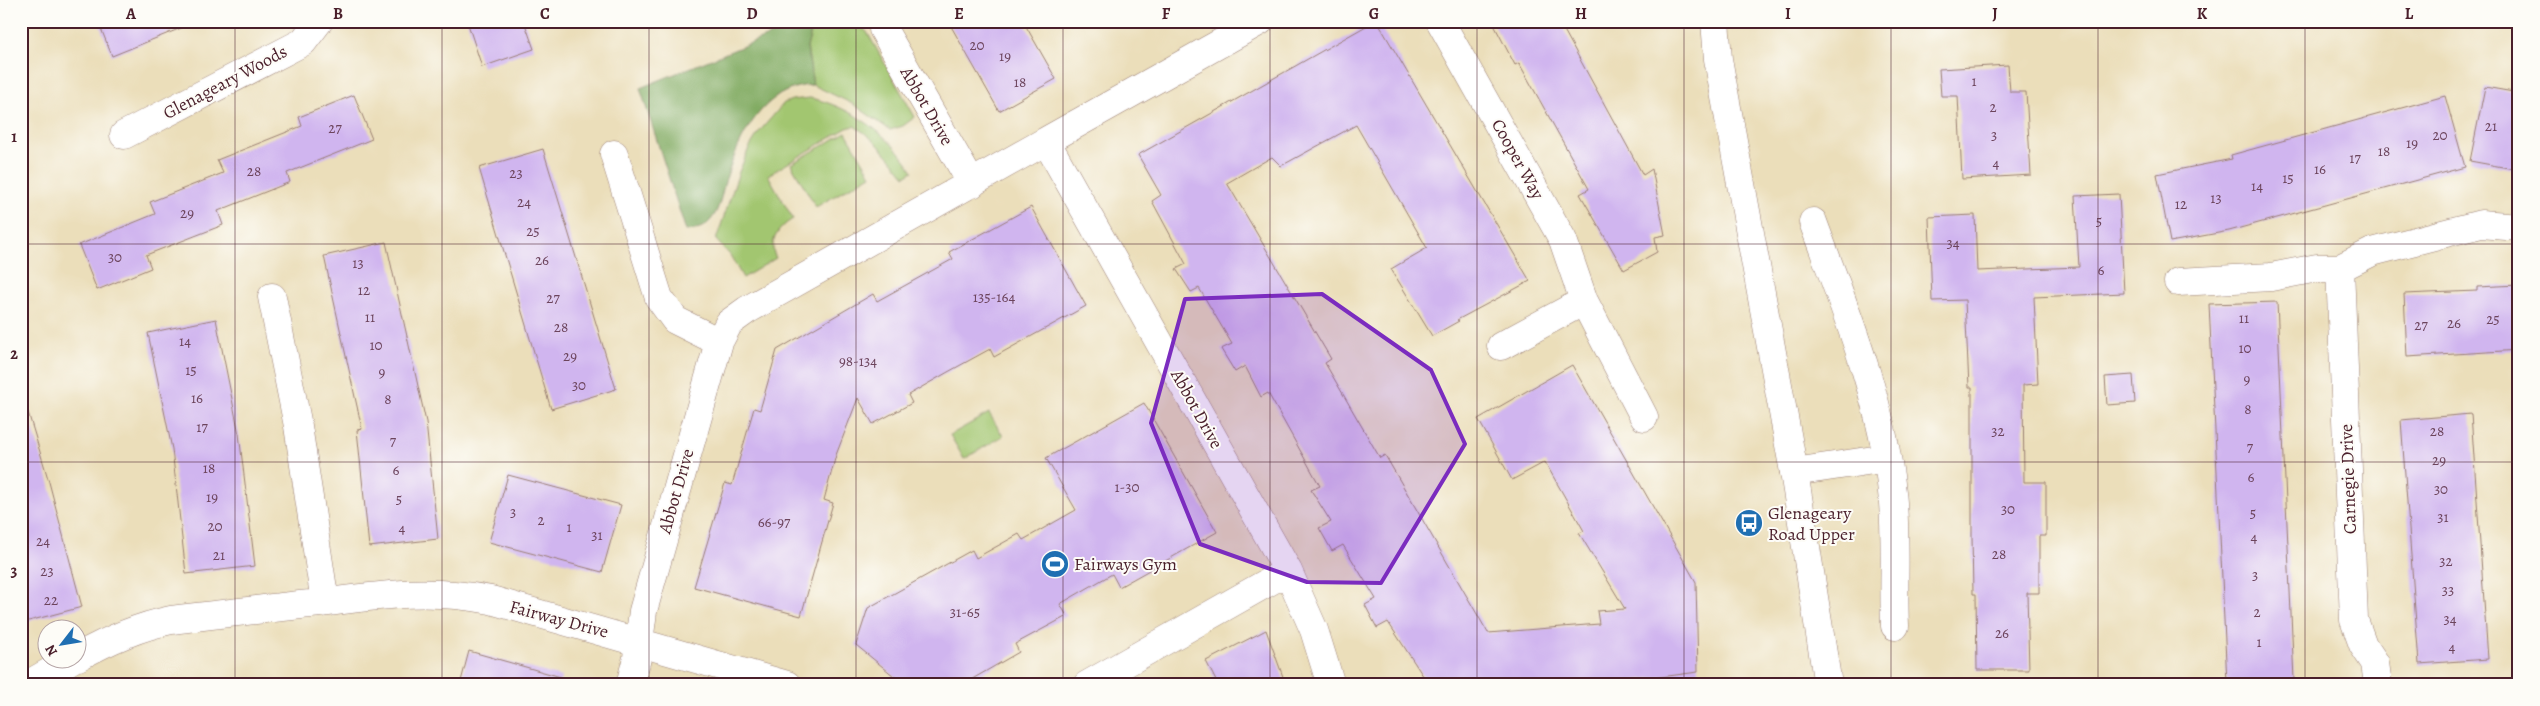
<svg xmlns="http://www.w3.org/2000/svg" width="2540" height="706" font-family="Alegreya,serif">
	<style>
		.green { fill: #a2c670; stroke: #76724e }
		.forest { fill: #81ab62; stroke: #666546 }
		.building { fill: #d0b5ef }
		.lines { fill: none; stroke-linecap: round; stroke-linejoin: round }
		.minor-casing { stroke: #9a7e72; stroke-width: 29 }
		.major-casing { stroke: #9a7e72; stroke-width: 29 }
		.minor { stroke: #fff; stroke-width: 28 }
		.major { stroke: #fff; stroke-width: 28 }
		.marked { fill: #7b2cbf; fill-opacity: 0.2; stroke: #7b2cbf; stroke-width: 4; stroke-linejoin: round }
		.grid { fill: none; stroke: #4a1f2b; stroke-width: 1; stroke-opacity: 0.55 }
		.labels { text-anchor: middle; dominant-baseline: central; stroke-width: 4; stroke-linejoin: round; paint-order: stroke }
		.number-label { font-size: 15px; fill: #6c445c }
		.street-label { font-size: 18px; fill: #4a1f2b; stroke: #fdfcf7 }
		.poi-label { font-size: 18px; fill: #4a1f2b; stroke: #fdfcf7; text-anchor: start }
		.neatline { fill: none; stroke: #4a1f2b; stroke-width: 2 }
		.grid-label { font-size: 16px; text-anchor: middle; font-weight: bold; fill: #4a1f2b }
	</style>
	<rect width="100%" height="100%" fill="#fdfcf7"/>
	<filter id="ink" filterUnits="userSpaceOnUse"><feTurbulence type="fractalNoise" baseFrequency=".02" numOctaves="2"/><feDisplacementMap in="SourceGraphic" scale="10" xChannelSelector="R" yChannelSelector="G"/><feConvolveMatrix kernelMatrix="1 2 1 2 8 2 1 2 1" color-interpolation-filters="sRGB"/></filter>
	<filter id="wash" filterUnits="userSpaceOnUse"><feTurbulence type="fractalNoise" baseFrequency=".0096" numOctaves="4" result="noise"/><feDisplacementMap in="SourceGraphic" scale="20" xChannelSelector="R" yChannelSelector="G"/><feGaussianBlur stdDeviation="1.12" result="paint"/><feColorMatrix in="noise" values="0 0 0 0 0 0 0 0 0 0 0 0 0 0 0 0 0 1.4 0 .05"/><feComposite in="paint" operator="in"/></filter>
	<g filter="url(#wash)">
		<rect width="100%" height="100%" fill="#ebdeba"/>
		<path class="green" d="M814,21H855L867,32L915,117L903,126L890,130L853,104L813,85L807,47Z
			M810,98C851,106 891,136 913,171L905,176C889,157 875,138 854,126L847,128L768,175L793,219C779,227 767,242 776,258L743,278L730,255L716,240L739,172L749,148L759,132L784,103L792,100Z
			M846,132L871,175L816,207L791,164Z
			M989,413L1003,436L964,459L950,435Z"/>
		<path class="forest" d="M805,21H814L807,47L813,85C764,86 739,137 726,179C721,193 721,209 710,221C704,228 695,230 686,231L640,88Z"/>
		<g id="blocks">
			<path class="building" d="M98,21H195L196,22L112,56Z
				M467,21H524L534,49L482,67Z
				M948,21H1023L1056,79L999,111Z
				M1375,21H1377L1530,281L1457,320L1459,321L1432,336L1391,269L1427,248L1356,125L1281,166L1272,157L1227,183L1331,359L1325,363L1380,458L1385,455L1488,633L1599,624L1597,611L1625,609L1579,533L1584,531L1545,462L1512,480L1478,419L1572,365L1696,582L1698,672L1601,685H1429L1388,622L1377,628L1365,605L1376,599L1343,545L1332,551L1319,528L1331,522L1311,490L1320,486L1268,393L1261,397L1245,366L1235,372L1221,349L1232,344L1199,288L1191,292L1176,269L1186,264L1152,201L1161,195L1138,155Z
				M1492,21H1559L1643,175L1652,169L1665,235L1655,237L1657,252L1624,270L1580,194L1589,189L1519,63L1515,65Z
				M2008,65L2010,92H2026L2031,175L1962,179L1958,96H1941L1939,69Z
				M2485,87L2519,93V170L2470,161Z
				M354,95L372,139L287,173L290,182L218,211L223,225L146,255L151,268L97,290L79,245L155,214L150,202L223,173L217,160L302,126L299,117Z
				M2445,96L2465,167L2229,231L2170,242L2157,174L2232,159L2231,155Z
				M543,149L616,389L551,409L479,168Z
				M2119,194L2124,293L2034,297L2038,384L2023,385L2024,482H2046V536H2039V593H2027L2029,670H1977L1976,594H1973L1972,536V387H1969L1965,300L1932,301L1929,217L1975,215L1977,271L2079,267L2075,196Z
				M1031,207L1086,306L994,357L990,349L948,372L908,395L912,403L873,424L858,398L836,455L824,500L833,503L801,616L694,587L725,483L732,485L754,408L760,410L777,350L873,294L877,301L953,259L949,252Z
				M386,242L426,422L438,539L369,547L357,430L362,429L324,256Z
				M2519,285V350L2407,357L2404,294L2477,291V287Z
				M2277,302L2294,680L2227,683L2209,304Z
				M216,319L239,434L255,566L186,574L172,449L148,333Z
				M2133,375L2135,403L2107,405L2105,377Z
				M1144,403L1217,532L1119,587L1112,574L1060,604L1067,616L1015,644L1019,652L962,685H905L856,645L868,608L972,550L976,558L1019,534L1023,540L1076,510L1046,458Z
				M28,412L49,482L82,607L21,623V413Z
				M2471,414L2488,659L2419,664L2401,420Z
				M508,475L621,505L602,572L489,542Z
				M1266,630L1286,685H1218L1206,661Z
				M469,651L561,677L560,685H460Z"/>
		</g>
	</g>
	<g filter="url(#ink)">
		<use href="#blocks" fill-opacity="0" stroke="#9a7e72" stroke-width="1"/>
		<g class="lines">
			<defs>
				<path id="minor" d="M1260,21L1046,141L1288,571L1314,630L1331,685
					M1440,21L1563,240L1584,301L1644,417
					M883,29L972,184
					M124,135L303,42L319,21
					M614,154L659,298L675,320L719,342
					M1813,222C1845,309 1882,399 1892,492C1897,536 1893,581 1895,626
					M2340,268L2354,620L2363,645L2375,663L2378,685
					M2178,282L2271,277L2317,268H2340L2372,252L2481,224L2519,227
					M272,297L298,426L325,602
					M1501,346L1584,301
					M1794,472L1887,458
					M78,657C108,640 137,627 171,620C221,614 270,608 320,603C383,595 427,588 491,600L787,685
					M27,685L74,658
					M630,685L637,658L643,611L719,342L729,323L747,310L1046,141
					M1087,685L1288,571"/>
				<path id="major" d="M1715,21L1718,59L1794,472L1828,685"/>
			</defs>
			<use href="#minor" class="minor-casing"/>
			<use href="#major" class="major-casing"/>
			<use href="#minor" class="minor"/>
			<use href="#major" class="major"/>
		</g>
	</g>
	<path class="marked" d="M1322,294L1431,370L1465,444L1381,583L1307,582L1200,544L1151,423L1185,299Z"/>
	<path class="grid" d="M235,21V685M442,21V685M649,21V685M856,21V685M1063,21V685M1270,21V685M1477,21V685M1684,21V685M1891,21V685M2098,21V685M2305,21V685M21,244H2519M21,462H2519"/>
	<defs>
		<symbol id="bus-disc" viewBox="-11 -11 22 22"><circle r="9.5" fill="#1f6fb2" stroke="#fdfcf7"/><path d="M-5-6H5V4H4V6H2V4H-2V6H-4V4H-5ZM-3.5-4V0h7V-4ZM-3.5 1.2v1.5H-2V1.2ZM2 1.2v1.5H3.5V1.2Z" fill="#fff"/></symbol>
		<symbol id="stadium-disc" viewBox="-11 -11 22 22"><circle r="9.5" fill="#1f6fb2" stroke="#fdfcf7"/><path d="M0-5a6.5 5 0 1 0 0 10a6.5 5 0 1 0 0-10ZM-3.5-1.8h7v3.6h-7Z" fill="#fff"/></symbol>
	</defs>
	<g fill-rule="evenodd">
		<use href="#bus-disc" x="1733" y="507" width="32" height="32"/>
		<use href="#stadium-disc" x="1039" y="548" width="32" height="32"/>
	</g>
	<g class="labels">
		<g class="number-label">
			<text x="977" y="45">20</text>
			<text x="1005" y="56">19</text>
			<text x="1974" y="81">1</text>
			<text x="1020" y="82">18</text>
			<text x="1993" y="107">2</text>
			<text x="2491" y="126">21</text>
			<text x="335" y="128">27</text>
			<text x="1994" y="135">3</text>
			<text x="2440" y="135">20</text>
			<text x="2412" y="143">19</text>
			<text x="2384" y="151">18</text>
			<text x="2355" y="158">17</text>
			<text x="1996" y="163">4</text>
			<text x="2320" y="169">16</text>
			<text x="254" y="171">28</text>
			<text x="516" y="173">23</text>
			<text x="2288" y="178">15</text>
			<text x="2257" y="186">14</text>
			<text x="2216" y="198">13</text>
			<text x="524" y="202">24</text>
			<text x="2181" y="204">12</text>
			<text x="187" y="213">29</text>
			<text x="2099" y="221">5</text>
			<text x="533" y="231">25</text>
			<text x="1953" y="243">34</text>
			<text x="115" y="257">30</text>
			<text x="542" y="260">26</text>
			<text x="358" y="263">13</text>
			<text x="2101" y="270">6</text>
			<text x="364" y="290">12</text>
			<text x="994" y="297">135-164</text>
			<text x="553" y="298">27</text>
			<text x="370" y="317">11</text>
			<text x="2244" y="318">11</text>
			<text x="2493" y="319">25</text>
			<text x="2454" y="323">26</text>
			<text x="2421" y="325">27</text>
			<text x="561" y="327">28</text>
			<text x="185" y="341">14</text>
			<text x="376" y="345">10</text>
			<text x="2245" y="348">10</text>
			<text x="570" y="356">29</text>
			<text x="858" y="361">98-134</text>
			<text x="191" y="370">15</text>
			<text x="382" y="372">9</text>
			<text x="2247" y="379">9</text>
			<text x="579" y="385">30</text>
			<text x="197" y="398">16</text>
			<text x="388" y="399">8</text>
			<text x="2248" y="409">8</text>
			<text x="202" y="427">17</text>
			<text x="1998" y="431">32</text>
			<text x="2437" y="431">28</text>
			<text x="393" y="441">7</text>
			<text x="2250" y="447">7</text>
			<text x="2439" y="460">29</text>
			<text x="209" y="468">18</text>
			<text x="396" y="470">6</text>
			<text x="2251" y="477">6</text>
			<text x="1127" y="487">1-30</text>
			<text x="2441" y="489">30</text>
			<text x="212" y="497">19</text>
			<text x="399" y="499">5</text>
			<text x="2008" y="509">30</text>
			<text x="513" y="512">3</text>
			<text x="2253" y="513">5</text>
			<text x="2443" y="517">31</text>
			<text x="541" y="520">2</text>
			<text x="774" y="522">66-97</text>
			<text x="215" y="526">20</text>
			<text x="569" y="527">1</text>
			<text x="402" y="528">4</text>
			<text x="597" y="535">31</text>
			<text x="2254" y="537">4</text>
			<text x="43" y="541">24</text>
			<text x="1999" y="554">28</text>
			<text x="219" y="555">21</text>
			<text x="2446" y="561">32</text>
			<text x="47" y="571">23</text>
			<text x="2255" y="575">3</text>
			<text x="2448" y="590">33</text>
			<text x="51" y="600">22</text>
			<text x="965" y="612">31-65</text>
			<text x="2257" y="612">2</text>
			<text x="2450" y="619">34</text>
			<text x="2002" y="633">26</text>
			<text x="2259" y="642">1</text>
			<text x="2452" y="647">4</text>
		</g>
		<g class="street-label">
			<text transform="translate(225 82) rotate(-28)">Glenageary Woods</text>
			<text transform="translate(927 106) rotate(60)">Abbot Drive</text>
			<text transform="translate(1518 159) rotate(61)">Cooper Way</text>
			<text transform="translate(1197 409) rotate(61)">Abbot Drive</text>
			<text transform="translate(2348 479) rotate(-92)">Carnegie Drive</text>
			<text transform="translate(676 491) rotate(-74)">Abbot Drive</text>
			<text transform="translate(559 619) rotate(15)">Fairway Drive</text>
		</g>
		<g class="poi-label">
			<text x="1768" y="513">Glenageary<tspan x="1768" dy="21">Road Upper</tspan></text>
			<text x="1074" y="564">Fairways Gym</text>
		</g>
	</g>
	<rect width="2540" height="706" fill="none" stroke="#fdfcf7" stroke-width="55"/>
	<g transform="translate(62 644) rotate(239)"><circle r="24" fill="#fdfcf7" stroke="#b5a4a5"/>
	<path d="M0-4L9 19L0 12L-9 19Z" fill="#1f6fb2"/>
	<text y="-8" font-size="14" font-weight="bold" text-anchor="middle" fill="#4a1f2b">N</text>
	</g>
	<rect x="28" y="28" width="2484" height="650" class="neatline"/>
	<g class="grid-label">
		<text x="131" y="19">A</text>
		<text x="338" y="19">B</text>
		<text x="545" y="19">C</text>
		<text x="752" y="19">D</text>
		<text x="959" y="19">E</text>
		<text x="1166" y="19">F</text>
		<text x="1374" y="19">G</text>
		<text x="1581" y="19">H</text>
		<text x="1788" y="19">I</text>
		<text x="1995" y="19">J</text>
		<text x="2202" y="19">K</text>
		<text x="2409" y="19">L</text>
		<text x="14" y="142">1</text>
		<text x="14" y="359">2</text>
		<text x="14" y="576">3</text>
	</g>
</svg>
